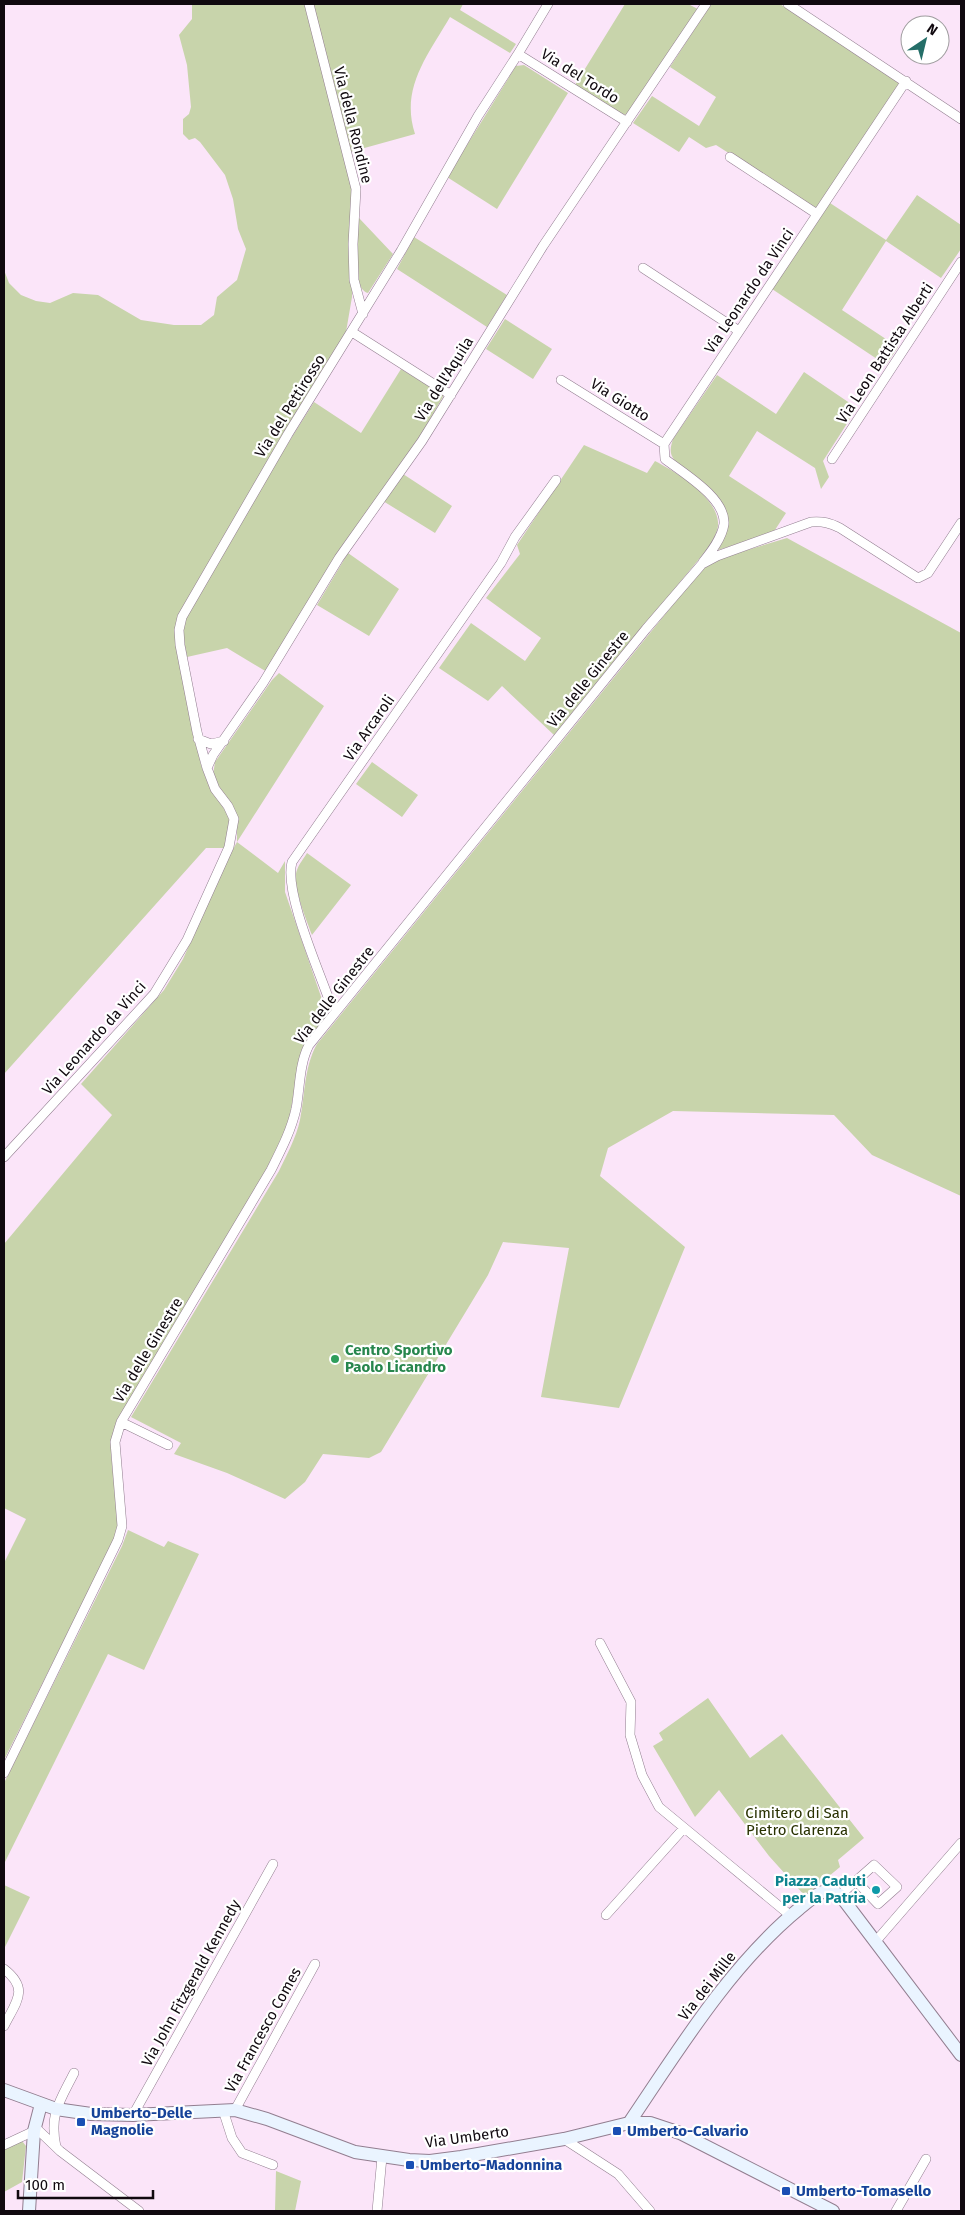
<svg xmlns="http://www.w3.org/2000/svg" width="965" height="2215" font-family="'Fira Sans',sans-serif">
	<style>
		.green { fill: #c8d4ab }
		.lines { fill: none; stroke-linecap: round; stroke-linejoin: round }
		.street-casing { stroke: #927e90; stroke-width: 10 }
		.secondary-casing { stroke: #927e90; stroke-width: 14 }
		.street { stroke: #fff; stroke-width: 9 }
		.secondary { stroke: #eaf4ff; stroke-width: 12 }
		.leisure-dot { fill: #2e9e5b; stroke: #fff; stroke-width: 2 }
		.culture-dot { fill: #0f9aa8; stroke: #fff; stroke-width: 2 }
		.transit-dot { fill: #1a4fb4; stroke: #fff; stroke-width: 2 }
		.labels { text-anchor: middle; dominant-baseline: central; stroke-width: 4.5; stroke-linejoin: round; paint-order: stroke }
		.street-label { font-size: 15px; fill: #10090f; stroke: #fff }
		.leisure-label { font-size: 15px; font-weight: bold; fill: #27864d; stroke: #fff; text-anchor: start }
		.park-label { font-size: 15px; fill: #283100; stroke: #fff }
		.culture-label { font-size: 15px; font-weight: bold; fill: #0d838f; stroke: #fff; text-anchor: end }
		.transit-label { font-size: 15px; font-weight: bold; fill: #164399; stroke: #fff; text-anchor: start }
	</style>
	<rect width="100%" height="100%" fill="#fbe5f9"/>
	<path class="green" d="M192,4H306L352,189V297L346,332L180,613L179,659L201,765L209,786L228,815L230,824L224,848H206L4,1074V270L9,283L21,295L36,301L50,303L73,293L98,295L141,320L174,325H201L214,315L217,297L237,280L246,249L238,229L233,199L225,175L200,142L195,138L189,140L183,134V119L189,114L191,107L187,65L179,35L192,19Z
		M313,4H463L460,10L516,44L510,53L450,17C428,55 400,88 415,134L350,152Z
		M625,4H688L698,9L627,115L621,114L575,85Z
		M711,4H780L900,82L817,209L716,145L706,148L689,137L679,152L633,123L652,96L699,126L716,97L670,67Z
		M524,65L568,93L497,209L447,177L516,66Z
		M917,195L961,225V249L941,278L886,241L842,310L898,347L886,365L772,289L830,203L886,240Z
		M359,218L393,254L368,293C349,287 358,235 359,218Z
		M414,237L507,295L487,327L397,269Z
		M505,319L552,349L533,379L486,349Z
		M401,369L444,395L418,440L267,672L227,648L187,657L183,636L185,618L258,491L314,402L361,433Z
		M804,372L857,408L823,461L829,477L821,489L815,468L757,431L729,476L786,513L773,533L718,550C739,515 719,494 691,473C685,469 676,464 673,458C669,451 671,446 673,439L717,375L776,414Z
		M584,445L647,473L655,461C676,472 716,496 718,522C719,530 713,540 709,547L554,735L502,686L488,701L439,668L471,623L525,661L541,638L486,598L520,554L517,545Z
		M403,474L452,506L435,533L383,501Z
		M787,538L961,633V1196L872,1155L834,1115L673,1111L608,1148L600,1176L685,1247L619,1408L541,1397L569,1248L503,1242L488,1275L381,1452L369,1458L323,1454L305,1482L285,1499L227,1473L174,1454L181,1443L131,1417L279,1171C287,1154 296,1138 300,1120C305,1095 304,1067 317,1044L701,570L717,559Z
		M348,553L399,589L369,636L317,605Z
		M279,673L324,706L237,842L278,873L285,861V892L327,1014L302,1049L288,1125L267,1168L116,1423C102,1460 125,1500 115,1538L4,1760V1563L26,1519L4,1508V1244L112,1115L81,1084L164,990L183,959L227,860L237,842V816L220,789L213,775L215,762L272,680Z
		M372,762L418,795L402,817L356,784Z
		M307,853L351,885L312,935C307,921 291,884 297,870C299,864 304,858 307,853Z
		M128,1530L164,1547L168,1541L199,1554L144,1670L108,1654L4,1864V1783L122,1546Z
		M708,1698L750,1758L782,1734L864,1838L838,1860L840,1867L805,1896L769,1856L719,1790L695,1817L653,1746L663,1740L659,1733Z
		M4,1885L30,1897L4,1949Z
		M22,2141L26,2146L22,2182L4,2192V2149Z
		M276,2171L301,2181L295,2211H275Z"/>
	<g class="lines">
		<defs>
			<path id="street" d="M309,4L356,189L353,244L354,280L363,314
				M788,4L961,119
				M518,54L627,122
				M730,157L817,214
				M643,268L739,331
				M352,332L451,395
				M561,380L664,444
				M832,459L961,262
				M703,562C711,552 722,538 724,524C726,498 683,473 665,459L664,444L906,81
				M198,739L211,744L224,741
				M207,768L213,755L263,683L339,558L422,441L543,246L706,4
				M337,1010L328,997C317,966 284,891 292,862L501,563L515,537L556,480
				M4,1157L154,994L187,940L229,847L234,819L228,806L215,789L207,768L197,732L180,645L179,630L182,617L288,434L401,251L478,116L518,54L548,4
				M121,1422L168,1445
				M600,1643L631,1702L630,1735L642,1775L659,1807L791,1916
				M4,1773L118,1540L122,1526L115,1442L121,1422L271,1170C281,1150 291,1131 296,1109C300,1088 299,1064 309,1045L646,629L702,564L717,556L811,522C823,521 830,523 840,528L918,578L928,573L961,523
				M840,1895L874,1865L897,1887L878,1904L856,1881
				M606,1915L684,1828
				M876,1941L961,1843
				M4,1969C30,1989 16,2002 4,2026
				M223,2110L232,2138L242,2153L273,2165
				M235,2110L315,1964
				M133,2115L273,1864
				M35,2127L60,2151L139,2211
				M564,2139L618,2174L650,2211
				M4,2145L34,2131
				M56,2147C49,2114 60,2101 74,2073
				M377,2211L382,2157
				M896,2211L926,2159"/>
			<path id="secondary" d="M4,2090L56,2109L91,2114L133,2115L235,2110L267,2119L355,2152L409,2160L430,2161L461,2157L564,2139L629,2123H650L680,2133L833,2211
				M629,2123C679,2049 731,1964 800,1908C808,1902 816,1893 826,1891C831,1890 835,1893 840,1895L961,2055
				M29,2211L34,2131L41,2104"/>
		</defs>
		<use href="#street" class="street-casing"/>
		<use href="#secondary" class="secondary-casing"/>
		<use href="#street" class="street"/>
		<use href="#secondary" class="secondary"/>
	</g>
	<circle class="leisure-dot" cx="335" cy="1359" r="5"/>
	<circle class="culture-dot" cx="876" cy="1890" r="5"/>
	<g class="transit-dot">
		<rect x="76" y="2117" width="10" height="10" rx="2.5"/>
		<rect x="612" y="2126" width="10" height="10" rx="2.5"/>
		<rect x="405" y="2160" width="10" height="10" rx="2.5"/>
		<rect x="781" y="2186" width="10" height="10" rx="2.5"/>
	</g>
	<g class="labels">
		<g class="street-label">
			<text transform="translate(580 76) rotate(32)">Via del Tordo</text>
			<text transform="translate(353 125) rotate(76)">Via della Rondine</text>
			<text transform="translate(749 291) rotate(-56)">Via Leonardo da Vinci</text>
			<text transform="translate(885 353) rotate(-57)">Via Leon Battista Alberti</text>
			<text transform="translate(444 379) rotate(-58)">Via dell'Aquila</text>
			<text transform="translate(620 400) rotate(32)">Via Giotto</text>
			<text transform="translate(290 406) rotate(-58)">Via del Pettirosso</text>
			<text transform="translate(588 679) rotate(-51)">Via delle Ginestre</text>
			<text transform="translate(369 728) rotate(-55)">Via Arcaroli</text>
			<text transform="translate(334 995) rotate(-52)">Via delle Ginestre</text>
			<text transform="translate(94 1038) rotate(-48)">Via Leonardo da Vinci</text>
			<text transform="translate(148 1350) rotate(-59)">Via delle Ginestre</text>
			<text transform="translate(191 1983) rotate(-61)">Via John Fitzgerald Kennedy</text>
			<text transform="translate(707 1986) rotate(-52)">Via dei Mille</text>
			<text transform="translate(263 2030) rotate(-61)">Via Francesco Comes</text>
			<text transform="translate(467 2137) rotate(-8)">Via Umberto</text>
		</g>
		<g class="leisure-label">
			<text x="345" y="1350">Centro Sportivo<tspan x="345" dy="17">Paolo Licandro</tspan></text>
		</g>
		<g class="park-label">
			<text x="797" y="1813">Cimitero di San<tspan x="797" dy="17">Pietro Clarenza</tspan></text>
		</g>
		<g class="culture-label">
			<text x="866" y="1881">Piazza Caduti<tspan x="866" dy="17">per la Patria</tspan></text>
		</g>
		<g class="transit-label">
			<text x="91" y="2113">Umberto-Delle<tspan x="91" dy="17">Magnolie</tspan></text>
			<text x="627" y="2131">Umberto-Calvario</text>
			<text x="420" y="2165">Umberto-Madonnina</text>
			<text x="796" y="2191">Umberto-Tomasello</text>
		</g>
	</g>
	<rect width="965" height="2215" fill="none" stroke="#10090f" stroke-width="10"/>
	<g transform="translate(925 40) rotate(35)"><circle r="24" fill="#ffffff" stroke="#9f9d9f"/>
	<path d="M0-4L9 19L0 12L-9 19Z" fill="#246e68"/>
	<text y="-8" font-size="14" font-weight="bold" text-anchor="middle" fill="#10090f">N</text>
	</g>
	<path d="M18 2190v8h135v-8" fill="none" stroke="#10090f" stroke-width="2.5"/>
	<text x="25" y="2190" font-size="15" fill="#10090f" stroke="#ffffff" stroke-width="4" paint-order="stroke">100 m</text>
</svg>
